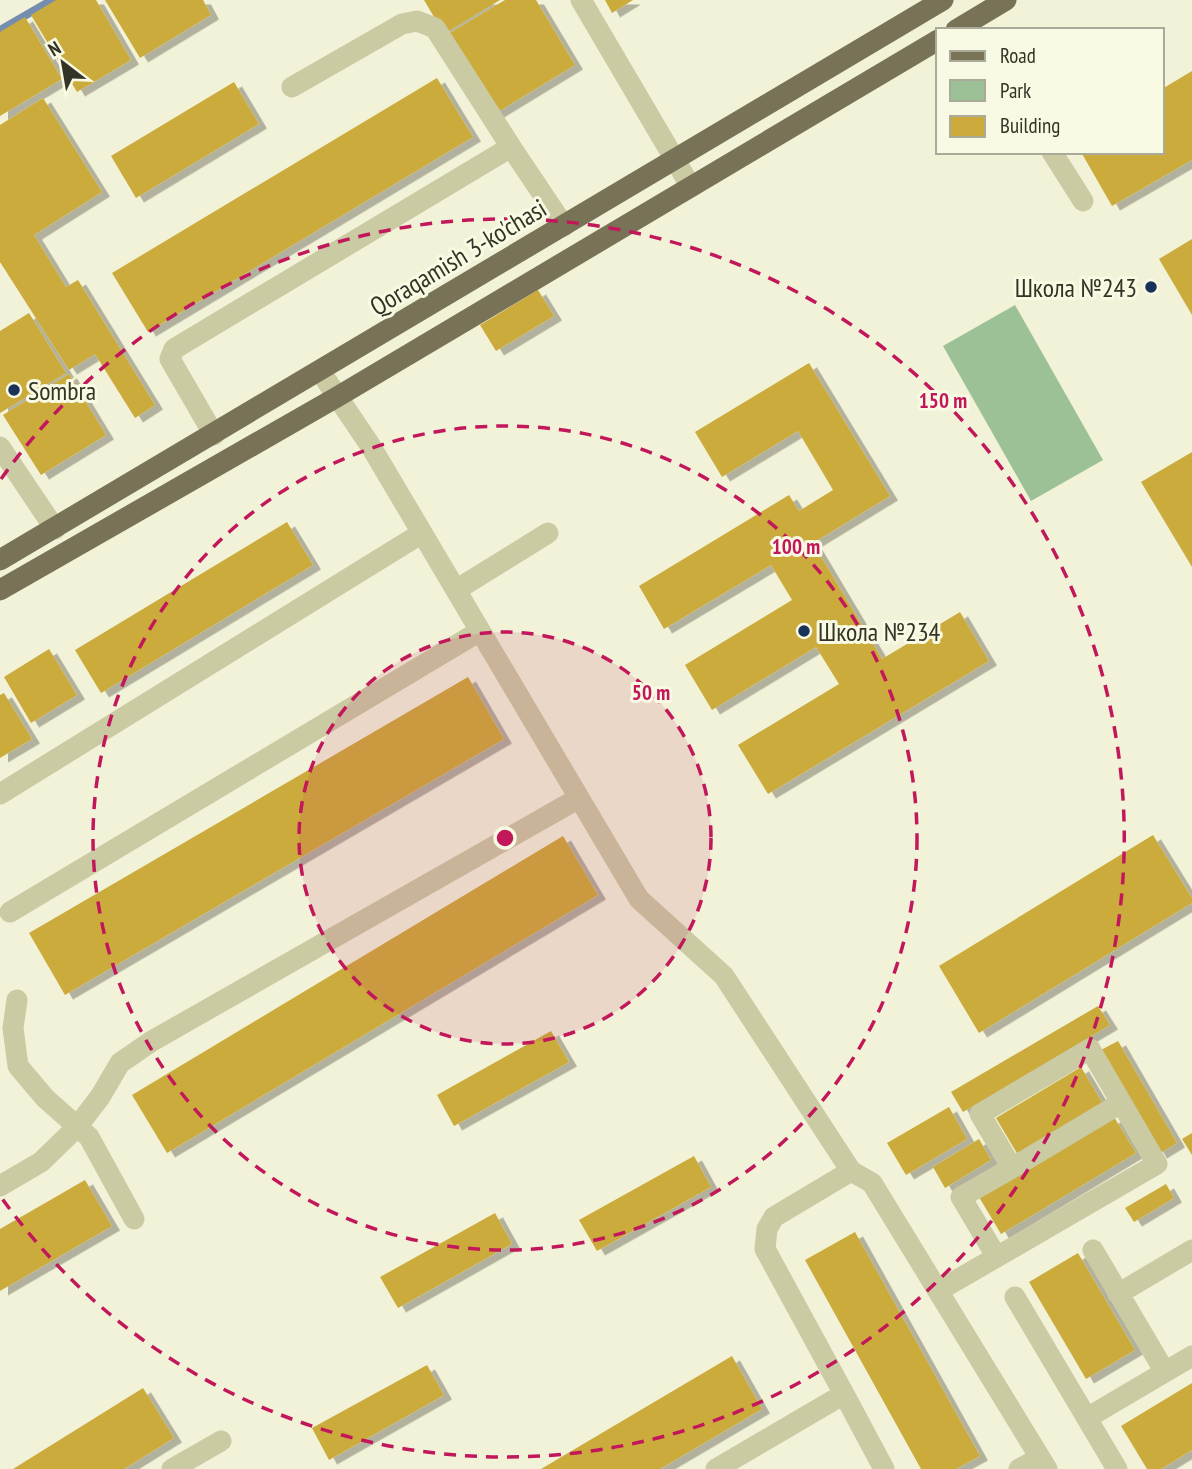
<svg xmlns="http://www.w3.org/2000/svg" width="1192" height="1469" font-family="'PT Sans Narrow',sans-serif">
	<style>
		.green { fill: #9dc197 }
		.lines { fill: none; stroke-linecap: round; stroke-linejoin: round }
		.stream { stroke: #758eb0; stroke-width: 8 }
		.building { fill: #ccab3c; filter: url(#shadow) }
		.minor { stroke: #cacaa3; stroke-width: 21 }
		.major { stroke: #787356; stroke-width: 21 }
		.ring { fill: none; stroke: #c2185b; stroke-width: 3.5; stroke-dasharray: 12 9 }
		.poi-dot { fill: #193358; stroke: #f8fae4; stroke-width: 2.5 }
		.labels { text-anchor: middle; dominant-baseline: central; stroke-width: 6; stroke-linejoin: round; paint-order: stroke }
		.street-label { font-size: 26px; fill: #353325; stroke: #f8fae4 }
		.poi-label { font-size: 26px; fill: #353325; stroke: #f8fae4; text-anchor: start }
		.centre { fill: #c2185b; stroke: #f8fae4; stroke-width: 3.5 }
		.ring-label { font-size: 21px; text-anchor: middle; font-weight: bold; fill: #c2185b; stroke: #f8fae4; stroke-width: 6; stroke-linejoin: round; paint-order: stroke }
	</style>
	<defs>
		<filter id="shadow"><feDropShadow dx="8" dy="4.5" stdDeviation="0" flood-color="#0004"/></filter>
	</defs>
	<rect width="100%" height="100%" fill="#f1f2d7"/>
	<path class="green" d="M1015,305L1103,460L1031,501L943,346Z"/>
	<g class="lines">
		<path class="stream" d="M0,30L52,0"/>
	</g>
	<path class="building" d="M56,0H96L131,60L77,92L31,15Z
		M105,0H203L211,15L140,58Z
		M424,0H500L444,34Z
		M505,0H536L575,65L493,115L445,36Z
		M605,0H633L612,13Z
		M25,17L62,79L0,116V32Z
		M1192,71V160L1112,206L1081,152H1162V89Z
		M437,78L473,137L148,332L112,273Z
		M234,82L259,124L136,198L111,156Z
		M43,98L102,192L34,235L66,287L78,280L155,405L135,418L95,354L69,370L0,262V125Z
		M1192,239V315L1159,259Z
		M538,290L554,316L496,351L480,325Z
		M29,313L66,373L0,413V331Z
		M809,363L890,496L813,543L882,659L960,612L989,661L768,794L738,745L839,684L816,647L712,710L685,665L792,600L771,565L664,629L639,586L789,495L799,511L833,490L798,431L722,477L695,432Z
		M69,374L106,435L41,475L3,415Z
		M1192,452V567L1141,482Z
		M287,522L313,565L101,693L75,650Z
		M49,649L77,695L31,723L4,677Z
		M468,677L504,739L65,995L29,933Z
		M4,693L32,739L0,758V695Z
		M1153,835L1192,898V903L979,1033L939,966Z
		M563,836L598,895L167,1153L132,1095Z
		M1098,1006L1110,1025L963,1112L951,1092Z
		M551,1031L569,1062L454,1126L437,1095Z
		M1118,1041L1177,1143L1159,1154L1099,1051Z
		M1081,1067L1103,1104L1018,1155L996,1118Z
		M949,1107L967,1139L906,1175L887,1143Z
		M1114,1117L1136,1153L1001,1234L979,1197Z
		M1192,1133V1155L1182,1139Z
		M979,1139L991,1160L945,1188L933,1167Z
		M694,1156L711,1187L597,1251L579,1220Z
		M85,1180L112,1226L0,1291V1229Z
		M1166,1184L1174,1198L1134,1222L1125,1208Z
		M495,1213L512,1244L398,1308L380,1277Z
		M855,1232L980,1456L956,1469H921L805,1260Z
		M1078,1253L1135,1350L1086,1379L1029,1282Z
		M732,1356L762,1409L660,1469H541Z
		M427,1365L444,1395L329,1460L312,1428Z
		M1192,1383V1450L1161,1469H1147L1121,1426Z
		M143,1388L174,1438L124,1469H13Z"/>
	<g class="lines">
		<path class="minor" d="M581,0L691,187
			M292,87L402,24L417,21L435,28L511,147L564,226
			M1052,152L1083,201
			M320,371L370,445L639,899L724,976L851,1171L872,1183L1047,1469
			M214,435L170,359L174,349L511,147
			M0,447L55,529
			M456,590L548,533
			M0,794L422,533
			M10,912L480,631
			M17,1000L13,1028L18,1066L45,1098L89,1137L134,1219
			M1012,1168L1121,1103
			M0,1186L41,1162L77,1127L100,1097L120,1063L152,1041L579,798
			M1093,1250L1165,1372
			M938,1291L1157,1164L1090,1049L980,1114L1012,1168L961,1197L996,1256
			M1118,1294L1192,1250
			M1015,1297L1117,1469
			M844,1394L765,1249L767,1229L774,1217L851,1171
			M1087,1418L1192,1356
			M172,1469L221,1441
			M716,1469L844,1394L884,1469
			M1019,1469L1040,1458"/>
		<path class="major" d="M956,30L1006,0
			M0,560L943,0
			M0,590L337,397L938,40"/>
	</g>
	<circle cx="505" cy="838" r="206" fill="#c2185b" fill-opacity=".12"/>
	<g class="ring">
		<circle cx="505" cy="838" r="206"/>
		<circle cx="505" cy="838" r="412"/>
		<path d="M1 479A619 619 0 1 1 1 1197"/>
	</g>
	<g class="poi-dot">
		<circle cx="1151" cy="287" r="7"/>
		<circle cx="14" cy="390" r="7"/>
		<circle cx="804" cy="631" r="7"/>
	</g>
	<g class="labels">
		<g class="street-label">
			<text transform="translate(458 257) rotate(-31)">Qoraqamish 3-ko'chasi</text>
		</g>
		<g class="poi-label">
			<text x="1137" y="287" text-anchor="end">Школа №243</text>
			<text x="28" y="390">Sombra</text>
			<text x="818" y="631">Школа №234</text>
		</g>
	</g>
	<circle cx="505" cy="838" r="10" class="centre"/>
	<g class="ring-label">
		<text x="943" y="408">150 m</text>
		<text x="796" y="554">100 m</text>
		<text x="651" y="700">50 m</text>
	</g>
	<rect x="936" y="28" width="228" height="126" fill="#f8fae4" stroke="#aaaa98" stroke-width="2"/>
	<rect x="950" y="51" width="35" height="10" fill="#787356" stroke="#aaaa98" stroke-width="2"/>
	<text x="1000" y="63" font-size="21" fill="#353325">Road</text>
	<rect x="950" y="80" width="35" height="21" fill="#9dc197" stroke="#aaaa98" stroke-width="2"/>
	<text x="1000" y="98" font-size="21" fill="#353325">Park</text>
	<rect x="950" y="116" width="35" height="21" fill="#ccab3c" stroke="#aaaa98" stroke-width="2"/>
	<text x="1000" y="133" font-size="21" fill="#353325">Building</text>
	<g transform="translate(63 63) rotate(329)" stroke="#f8fae4" stroke-width="5" paint-order="stroke">
	<path d="M0-5L12 26L0 18L-12 26Z" fill="#353325"/>
	<text y="-10" font-size="19" font-weight="bold" text-anchor="middle" fill="#353325">N</text>
	</g>
</svg>
